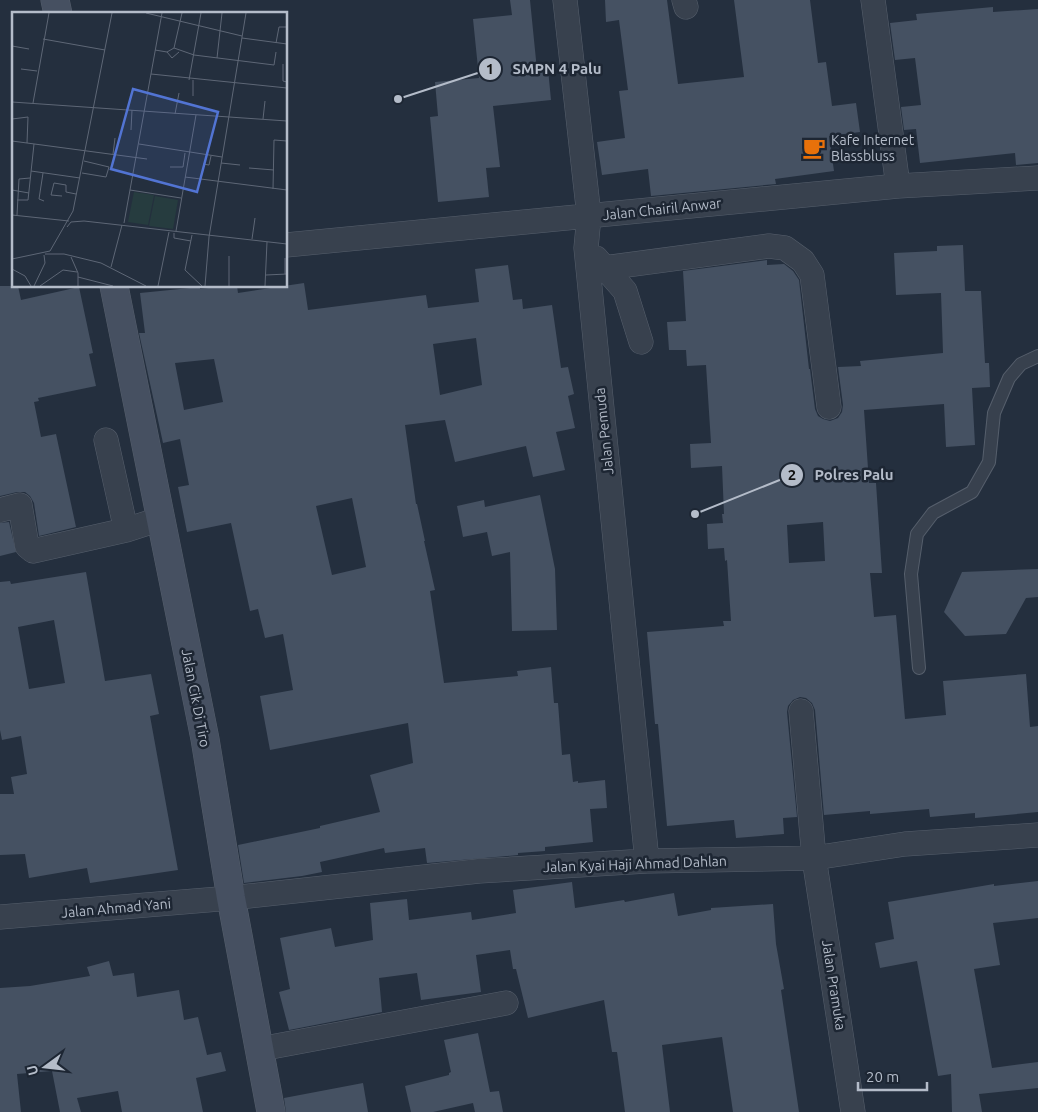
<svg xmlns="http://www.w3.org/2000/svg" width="1038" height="1112" font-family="Ubuntu,sans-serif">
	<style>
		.building { fill: #455162; fill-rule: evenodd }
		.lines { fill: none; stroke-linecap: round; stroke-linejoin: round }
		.lane-casing { stroke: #565f6c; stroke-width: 14 }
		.street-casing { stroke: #565f6c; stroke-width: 25 }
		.secondary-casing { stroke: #565f6c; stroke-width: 29 }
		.lane { stroke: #38414e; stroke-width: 12 }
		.street { stroke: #38414e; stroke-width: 24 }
		.secondary { stroke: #465061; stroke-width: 28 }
		.labels { text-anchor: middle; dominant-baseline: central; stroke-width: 5; stroke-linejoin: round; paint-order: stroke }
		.poi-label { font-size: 14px; fill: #b4bcc9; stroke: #1d2633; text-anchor: start }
		.street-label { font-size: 14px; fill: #b4bcc9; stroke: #1d2633 }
		.inset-road { fill: none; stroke: #5e6776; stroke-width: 1 }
		.view { fill: #5274d3; fill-opacity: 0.15; stroke: #5274d3; stroke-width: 2.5 }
		.inset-edge { fill: none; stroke: #b4bcc9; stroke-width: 2.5 }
		.leader { fill: none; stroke: #b4bcc9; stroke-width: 2 }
		.callout-dot { fill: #b4bcc9; stroke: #1d2633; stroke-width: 2 }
		.mark-label { font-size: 15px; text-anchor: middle; font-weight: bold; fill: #111 }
		.callout-label { font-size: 15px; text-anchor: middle; font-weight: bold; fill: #b4bcc9; stroke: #1d2633; stroke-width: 5; stroke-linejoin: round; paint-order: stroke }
	</style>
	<rect width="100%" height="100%" fill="#242f3e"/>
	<path class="building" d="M510,0H530L537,70L548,69L551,100L493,106L500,167L486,168L489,197L438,202L430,117L438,116L435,82L479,78L473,19L512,15Z
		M605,0H667L678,84L744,77L734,0H810L818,63L826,62L832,106L856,103L860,132L829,136L834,171L775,179L776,184L651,196L648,169L602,175L597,142L625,138L619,91L628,90L619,20L606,22Z
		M993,7V12L1038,9V163L1016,165L1015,153L920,163L916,129L904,130L901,107L921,105L915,58L895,60L890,23L917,20L916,14Z
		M963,245L965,291H981L985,363H989L990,387L972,388L975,445L946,447L944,404L864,410L869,483H876L882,573H870L874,617L896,615L905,719L946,715L943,681L1026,674L1030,727L1038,726V812L975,818V813L930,817L929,809L870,814V811L824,815L815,710L812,703L806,698L800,697L793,700L788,706L787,712L797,817L783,818L784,834L736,838L734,820L667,826L658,724H655L647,632L724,626L723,621H731L727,560L725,561L724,548L708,549L707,524L723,523L722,514H724L722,466L691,468L690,444L711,443L706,365L687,366L686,350H669L667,322L686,321L683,271L767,260V265L784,264L793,271L799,280L809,369H810L815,409L818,416L823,419L830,421L838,418L842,412L843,405L838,367L861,366L860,361L943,353L941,293L896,295L894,253L937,251V246ZM823,522L825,561L789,563L787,525Z
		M508,265L513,300L522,299L523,309L552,305L561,368L568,367L574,394L568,396L575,428L556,432L565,470L533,477L526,446L455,462L445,420L405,425L416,504H417L425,541H424L435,590L430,591L444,683L518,676L517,671L551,667L554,703H558L562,755L570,754L573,782L578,781V783L605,780L607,808L590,809L593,842L545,847V851L518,853V855L427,863L425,848L385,853L384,848L320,862L322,872L302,876L244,883L238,845L320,828V826L380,812L370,775L413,763L408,723L270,750L260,696L293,690L283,634L265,638L258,609L250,611L231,523L187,532L178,487L189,485L180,439L163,443L139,333H145L140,293L200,287V289L225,286H237L238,293L304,283L308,310L426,295L428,308L479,302L475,269ZM476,338L482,385L440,395L433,344ZM214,359L223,402L184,410L175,363ZM352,498L366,567L332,575L316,506Z
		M0,286H18L21,300L79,287L93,353L89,354L96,386L38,398L39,401L34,402L41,437L56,434L76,527L39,536L34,503L30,496L25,492H17L0,496Z
		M540,495L555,569L557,630L512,631L510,552L492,556L487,532L463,537L457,506L484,500L485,507Z
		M9,522L16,552L0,556V523Z
		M1038,569V597L1026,598L1006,634L965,636L944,612L962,572Z
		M86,572L105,681L151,674L159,714L150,716L178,870L90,883L87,868L29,878L25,854L0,855V794H14L11,777L27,774L21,736L2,740L0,730V582L10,581L11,584ZM54,620L65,683L29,689L18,627Z
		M1038,881V918L993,923L1000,965L974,969L992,1068L1038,1062V1088L979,1094L982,1112H952L951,1074L938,1076L917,961L880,968L875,943L894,939L888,902L994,884V886Z
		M572,882L575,908L624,900L625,902L674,893L678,916L711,910V908L773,904L776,944L784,989L781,990L799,1112H733L722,1037L662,1045L670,1112H625L617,1052H612L604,1000L528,1018L516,969H513L510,950L476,955L481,992L421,1000L417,973L379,978L382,1012L289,1030L279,992L290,989L280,938L331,928L335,947L373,940L370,903L407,899L409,920L471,912L472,920L516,913L513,890Z
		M109,961L113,976L134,973L137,997L179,990L184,1020L198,1017L207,1055L221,1052L226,1071L196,1078L203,1112H122L118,1091L77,1098L81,1112H60L52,1071L17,1074L21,1112H0V988L30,986L90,976L87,967Z
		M478,1033L490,1092L499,1091L503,1112H475L473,1103L433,1112H411L405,1086L449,1075V1073L451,1072L444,1040Z
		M363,1083L368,1112H286L284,1098Z"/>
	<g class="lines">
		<defs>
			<path id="lane" d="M919,668L911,574L917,534L933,513L972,492L989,462L994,413L1009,378L1021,364L1038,356"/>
			<path id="street" d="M565,0L589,216L586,248L647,861
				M684,0L686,7
				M873,0L898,186
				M286,245L898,186L1038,178
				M596,258L625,291L641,342
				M604,268L769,246L785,248L803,261L812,275L829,407
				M106,440L126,530
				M0,510L20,505L27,546L33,551L126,530L160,519
				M801,711L814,858L853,1112
				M0,917L231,898L479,871L647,861L814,858L905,844L1038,835
				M260,1049L506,1003"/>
			<path id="secondary" d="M55,0L58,14
				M114,286L205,739L231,898L271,1112"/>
		</defs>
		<use href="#lane" class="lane-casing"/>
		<use href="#street" class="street-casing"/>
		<use href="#secondary" class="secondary-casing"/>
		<use href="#lane" class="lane"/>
		<use href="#street" class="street"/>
		<use href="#secondary" class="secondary"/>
	</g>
	<defs>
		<symbol id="cafe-bare" viewBox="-9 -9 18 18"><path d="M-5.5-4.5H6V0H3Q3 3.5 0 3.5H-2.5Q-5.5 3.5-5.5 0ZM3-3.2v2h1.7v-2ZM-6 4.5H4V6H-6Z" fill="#e8710a" stroke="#1d2633" stroke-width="2.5" paint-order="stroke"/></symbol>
	</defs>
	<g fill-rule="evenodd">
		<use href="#cafe-bare" x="798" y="132" width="32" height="32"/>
	</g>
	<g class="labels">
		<g class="poi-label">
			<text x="831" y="140">Kafe Internet<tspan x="831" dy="16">Blassbluss</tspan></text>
		</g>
		<g class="street-label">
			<text transform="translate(662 209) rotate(-6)">Jalan Chairil Anwar</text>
			<text transform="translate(604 431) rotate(-96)">Jalan Pemuda</text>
			<text transform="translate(196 698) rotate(79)">Jalan Cik Di Tiro</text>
			<text transform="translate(635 864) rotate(-2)">Jalan Kyai Haji Ahmad Dahlan</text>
			<text transform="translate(116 908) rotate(-5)">Jalan Ahmad Yani</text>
			<text transform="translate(834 985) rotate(81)">Jalan Pramuka</text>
		</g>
	</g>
	<g transform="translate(12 12)">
		<rect width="275" height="275" fill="#242f3e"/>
		<path d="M122,180L142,183L136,213L116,210ZM143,184L166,188L161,217L137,214Z" fill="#263c3f"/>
		<path class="inset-road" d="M134,1L230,24M230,26L275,32M31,27L93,38M264,31L267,15H275M0,34L17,37M162,36L182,43L262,53L264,40M143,38L155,40L162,36L170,1M155,40L160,46L167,40M205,46L210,1M271,52V69L275,70M9,57L25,59M139,62L275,76M177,68L189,1M181,68V84M0,90L275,109M21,91L37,1M163,102L167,81M0,107L16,105L15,131M251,107L253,89M119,118L120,98M0,129L135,147M127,132L210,145M101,142L103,126M209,151L228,153M191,152L197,153L199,144M158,155H171L173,141M237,156L262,158M19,159L68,166M31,161L27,187L32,189M70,161L94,165L97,155L72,149M173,165L275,178M261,177L262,128L275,129M0,178L17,181M118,178L169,186M50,184L39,183L42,171L54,173V180L64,182M5,188H16L22,132M0,203L57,209M5,203L7,167L18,166M72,209L275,232M112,211L150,1M55,215L59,210L72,209M164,219L184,103M162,221V226L179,229M180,223L173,258L190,274M240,227L243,206M33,242H52L89,251L134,274M59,245L66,261V274M0,247L38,239L61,199L100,1M99,255L110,213M0,257L13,264L19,274M273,262V246M254,263L275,262M66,265L101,274M22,274L33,251L32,243M28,274L51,258L65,260M146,274L157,220M193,274L197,225L234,1M217,274V244M253,274L255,230"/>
		<path class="view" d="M121,77L206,100L185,180L99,157Z"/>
		<rect width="275" height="275" class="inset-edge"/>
	</g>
	<path class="leader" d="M398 99L490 69M695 514L792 475"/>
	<g class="callout-dot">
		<circle cx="398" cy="99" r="5"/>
		<circle cx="695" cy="514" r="5"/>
		<circle cx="490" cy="69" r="12"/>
		<circle cx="792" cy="475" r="12"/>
	</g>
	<g class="mark-label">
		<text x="490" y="74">1</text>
		<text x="792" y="480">2</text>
	</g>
	<g class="callout-label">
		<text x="557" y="74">SMPN 4 Palu</text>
		<text x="854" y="480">Polres Palu</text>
	</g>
	<g transform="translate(45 1067) rotate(255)" stroke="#1d2633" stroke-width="4" paint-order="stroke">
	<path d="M0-4L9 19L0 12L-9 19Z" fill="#b4bcc9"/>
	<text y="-8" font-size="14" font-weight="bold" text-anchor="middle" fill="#b4bcc9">U</text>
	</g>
	<path d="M858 1082v8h69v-8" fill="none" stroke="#b4bcc9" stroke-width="2.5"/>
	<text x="866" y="1082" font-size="15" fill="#b4bcc9" stroke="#1d2633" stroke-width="4" paint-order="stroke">20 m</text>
</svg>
